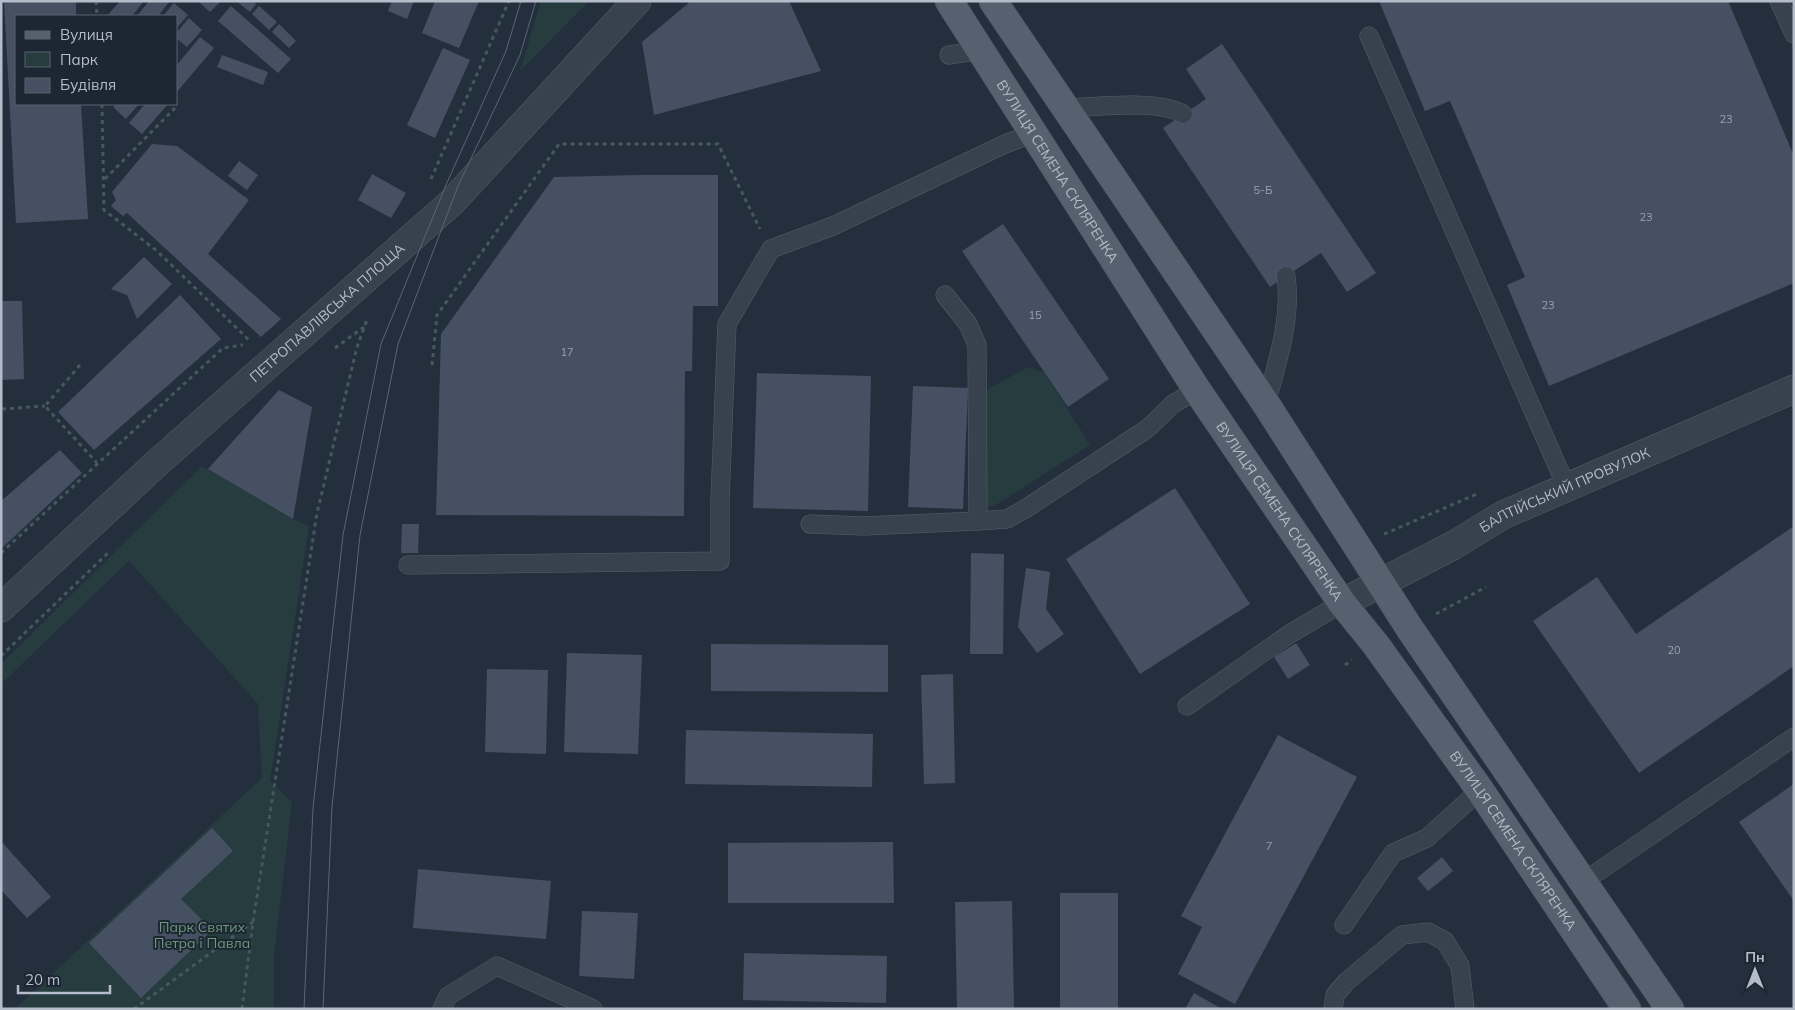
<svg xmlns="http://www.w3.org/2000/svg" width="1795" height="1010" font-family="Mulish,sans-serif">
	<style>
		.green { fill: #263c3f }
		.building { fill: #455162 }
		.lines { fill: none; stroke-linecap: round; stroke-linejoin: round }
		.service-casing { stroke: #565f6c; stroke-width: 19 }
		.minor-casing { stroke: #565f6c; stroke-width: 29 }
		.primary-casing { stroke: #414a57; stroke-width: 29 }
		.path { stroke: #44595c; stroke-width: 3; stroke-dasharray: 4 4; stroke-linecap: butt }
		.service { stroke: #38414e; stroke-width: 18 }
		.minor { stroke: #38414e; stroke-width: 28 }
		.primary { stroke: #56606e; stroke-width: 28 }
		.tram { stroke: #5a6575; stroke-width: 1 }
		.labels { text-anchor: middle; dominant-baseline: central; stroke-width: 4; stroke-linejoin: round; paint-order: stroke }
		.number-label { font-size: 11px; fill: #98a1af }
		.street-label { font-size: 14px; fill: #b4bcc9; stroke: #1d2633 }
		.park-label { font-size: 14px; fill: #6b9a76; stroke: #1d2633 }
	</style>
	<rect width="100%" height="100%" fill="#242f3e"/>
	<path class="green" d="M541,1H589L520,71Z
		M1028,367L1045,373L1090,445L994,506H984L980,401L987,390Z
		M201,467L208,469L293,519L309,526L270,781L292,802L274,956V1009H15L262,778L258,704L129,561L1,684V664Z"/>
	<path class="building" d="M4,1H76V16H16V104H81L88,219L16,223Z
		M120,1H144L132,16H107Z
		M149,1H170L158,16H137Z
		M198,1H221L210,12Z
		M236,1H253L256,4L250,12Z
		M392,1H414L407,19L388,11Z
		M435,1H479L459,48L422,33Z
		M691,1H789L821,71L654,115L642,42Z
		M1379,1H1728L1794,156V283L1549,386L1507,285L1525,277L1450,101L1425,111Z
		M174,3L188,15L176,29V16H163Z
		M231,6L291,59L278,73L218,21Z
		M259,6L277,22L269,30L252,14Z
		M189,18L202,30L187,47L176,38V33Z
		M279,24L296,41L289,48L272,32Z
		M200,37L214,48L176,93V66Z
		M1222,44L1376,273L1347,292L1321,253L1270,287L1163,128L1206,99L1186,69Z
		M443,48L470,60L435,138L407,125Z
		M222,55L268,72L263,85L217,67Z
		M116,104H139L126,119L113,107Z
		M145,104H168L142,134L129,123Z
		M152,144L177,146L249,200L208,254L281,319L261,337L127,213L123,216L111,206L116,200L112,192Z
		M239,161L258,175L247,190L228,176Z
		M372,174L406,193L391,218L358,200Z
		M641,175H718V306H693L692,371H685L684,516L436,515L441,334L554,177Z
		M1003,224L1109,379L1068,407L962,251Z
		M144,257L172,284L137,319L127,295L111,289Z
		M180,295L221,339L94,450L58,412Z
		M1,301H22L24,379L1,380Z
		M757,373L871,376L868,511L753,508Z
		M913,386L968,388L963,509L908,507Z
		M279,390L312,407L293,519L208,469Z
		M60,450L82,473L1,549V501Z
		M1175,488L1250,604L1140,674L1066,559Z
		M402,524H419L418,553H401Z
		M1794,526V666L1639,773L1533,621L1597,577L1636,634Z
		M971,553L1004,554L1003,654H970Z
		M1026,568L1050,572L1046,609L1064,634L1037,653L1018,627Z
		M1296,643L1310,665L1288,679L1274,657Z
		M711,644L888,645V692L711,691Z
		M567,653L642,655L638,754L564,752Z
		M487,669L548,670L546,754L485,752Z
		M953,674L955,783L924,784L921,675Z
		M686,730L873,734L872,787L685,784Z
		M1278,735L1357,777L1235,1004L1178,974L1202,927L1181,916Z
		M1794,784V901L1739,822Z
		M212,828L233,851L181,899L212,930L141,998L89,943Z
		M1,841L51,897L27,918L1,890Z
		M893,842L894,903H728V843Z
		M1442,857L1453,871L1428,891L1417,878Z
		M418,869L551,881L546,939L413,928Z
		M1060,893H1118V1009H1060Z
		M1012,901L1014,1009H957L955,902Z
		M582,911L638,913L634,979L579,976Z
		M744,953L887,956L886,1003L743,1000Z
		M1194,993L1222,1009H1185Z"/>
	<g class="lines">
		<defs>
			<path id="service" d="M1779,1L1794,34
				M1369,36L1567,488
				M949,55L969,52L983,55
				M1066,108C1098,107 1157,99 1183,114
				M945,295L968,324L977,345L978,521L1007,519L1025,509L1147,429L1173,404L1197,390
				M1266,404C1277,363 1292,319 1286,276
				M810,524L864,526L978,521
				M408,565L720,561V500L727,324L771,249L833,226L1005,144L1034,133
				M1187,706L1288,635L1342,603
				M1583,882L1794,737
				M1344,925L1393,853L1427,838L1480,790
				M442,1009L448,996L497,966L593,1009
				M1333,1009L1335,995L1346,982L1402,935L1428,932L1445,941L1460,966L1465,1009"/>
			<g id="minor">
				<path id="s1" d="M1342,603L1454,545L1503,515L1794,389"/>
				<path id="s2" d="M1,608L156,464L452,202L637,1"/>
			</g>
			<g id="primary">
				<path id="s3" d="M949,1L1197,390L1342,603L1376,645L1480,790L1627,1009"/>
				<path d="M993,1L1266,404L1410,629L1670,1009"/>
			</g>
		</defs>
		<use href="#service" class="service-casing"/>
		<use href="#minor" class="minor-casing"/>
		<use href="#primary" class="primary-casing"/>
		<path class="path" d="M96,1L97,16
			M102,104L104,210L157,251L251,342
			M105,179L175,108
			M431,179L509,1
			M335,348L364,327
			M80,365L45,406L97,463
			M432,365L437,315L559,144H718L760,229
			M2,409L45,406
			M1384,534L1477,494
			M1,553L223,348L243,345
			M1436,614L1486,587
			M1,656L110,551
			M1345,665L1352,660
			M134,1009L253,922
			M242,1009L253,922L317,513L357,347L368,317"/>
		<use href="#service" class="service"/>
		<use href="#minor" class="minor"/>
		<use href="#primary" class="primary"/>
		<path class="tram" d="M304,1009L313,808L343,535L381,344L446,185L506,51L521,1
			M323,1009L332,807L360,535L398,344L458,186L520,55L536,1"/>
	</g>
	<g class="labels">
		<g class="number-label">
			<text x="1726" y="119">23</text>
			<text x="1263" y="190">5-Б</text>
			<text x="1646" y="217">23</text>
			<text x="1548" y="305">23</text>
			<text x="1035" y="315">15</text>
			<text x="567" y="352">17</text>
			<text x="1674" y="650">20</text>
			<text x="1269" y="846">7</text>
		</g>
		<g class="street-label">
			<text stroke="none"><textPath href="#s3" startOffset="202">ВУЛИЦЯ СЕМЕНА СКЛЯРЕНКА</textPath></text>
			<text stroke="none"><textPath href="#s2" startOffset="440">ПЕТРОПАВЛІВСЬКА ПЛОЩА</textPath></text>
			<text stroke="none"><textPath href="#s1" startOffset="250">БАЛТІЙСЬКИЙ ПРОВУЛОК</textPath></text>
			<text stroke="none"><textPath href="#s3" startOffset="608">ВУЛИЦЯ СЕМЕНА СКЛЯРЕНКА</textPath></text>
			<text stroke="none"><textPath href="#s3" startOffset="1012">ВУЛИЦЯ СЕМЕНА СКЛЯРЕНКА</textPath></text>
		</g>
		<g class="park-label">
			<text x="202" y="927">Парк Святих<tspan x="202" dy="16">Петра і Павла</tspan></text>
		</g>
	</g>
	<rect width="1795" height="1010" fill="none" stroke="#b4bcc9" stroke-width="5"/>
	<rect x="15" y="15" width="162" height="90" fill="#1d2633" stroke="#59626f"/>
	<rect x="25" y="31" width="25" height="8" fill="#56606e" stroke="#59626f"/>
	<text x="60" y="40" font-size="15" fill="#b4bcc9">Вулиця</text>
	<rect x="25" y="52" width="25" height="15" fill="#263c3f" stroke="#59626f"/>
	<text x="60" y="65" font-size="15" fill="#b4bcc9">Парк</text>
	<rect x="25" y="78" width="25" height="15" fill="#455162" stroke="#59626f"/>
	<text x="60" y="90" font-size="15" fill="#b4bcc9">Будівля</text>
	<g transform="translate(1755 970)" stroke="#1d2633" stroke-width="4" paint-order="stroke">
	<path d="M0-4L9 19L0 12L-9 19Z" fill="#b4bcc9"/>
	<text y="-8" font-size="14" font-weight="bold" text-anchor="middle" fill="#b4bcc9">Пн</text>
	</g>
	<path d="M18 985v8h92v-8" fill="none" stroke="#b4bcc9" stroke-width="2.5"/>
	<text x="25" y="985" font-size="15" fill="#b4bcc9" stroke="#1d2633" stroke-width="4" paint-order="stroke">20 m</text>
</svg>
